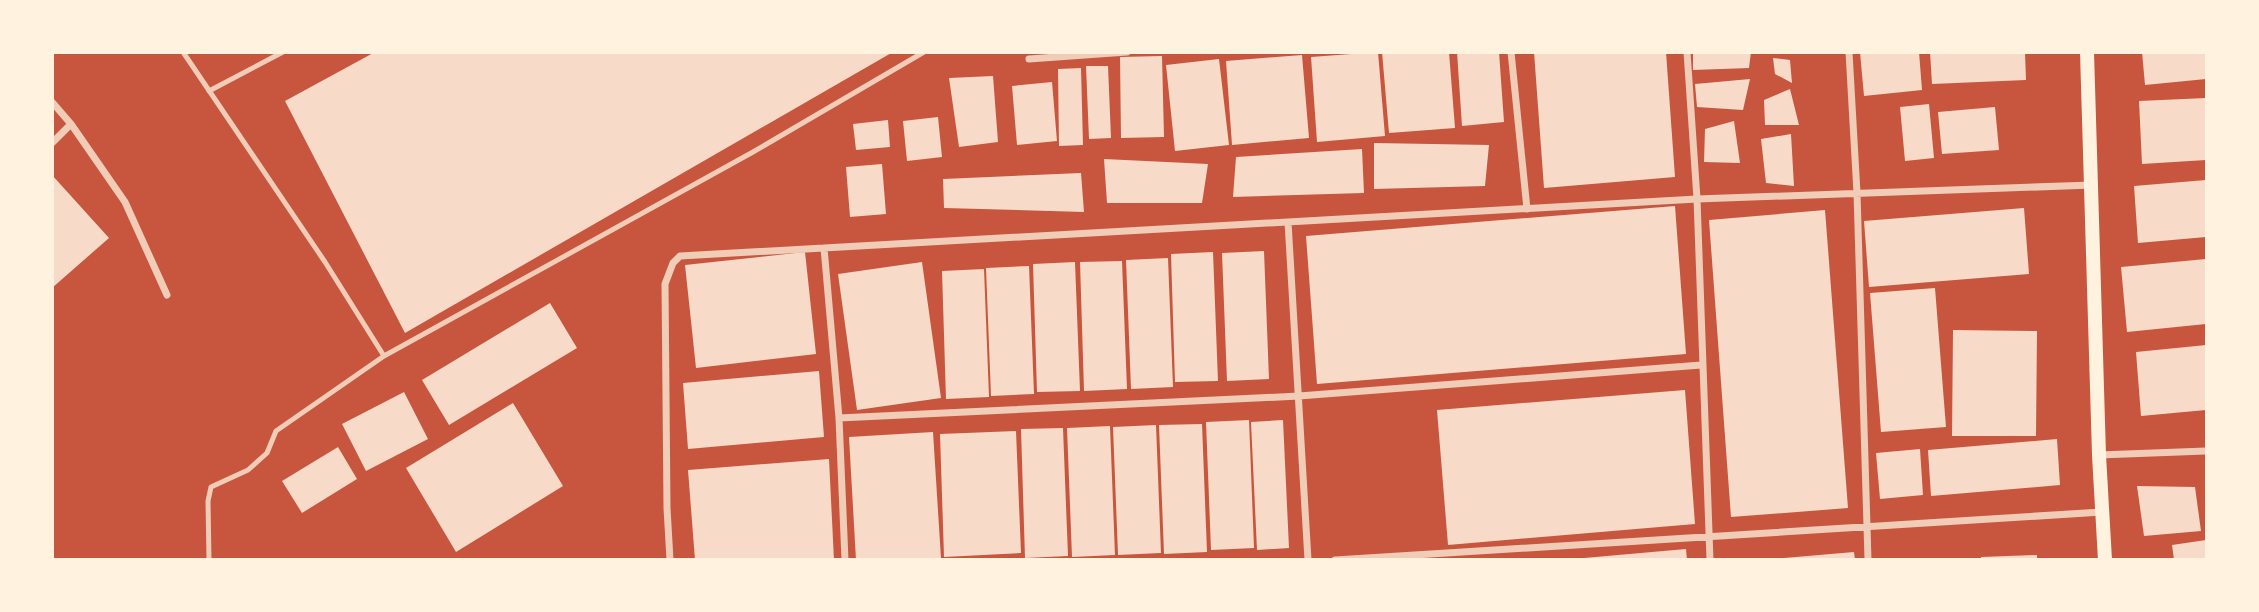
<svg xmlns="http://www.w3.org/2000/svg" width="2259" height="612" font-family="'Noto Serif',serif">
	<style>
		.building { fill: #f7dbc8 }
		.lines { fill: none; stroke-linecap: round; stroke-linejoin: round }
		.service { stroke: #f1ccb7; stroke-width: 5 }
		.minor { stroke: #f1ccb7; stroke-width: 7 }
		.secondary { stroke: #fff3e0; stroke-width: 14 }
	</style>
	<rect width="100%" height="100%" fill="#c8553d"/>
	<path class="building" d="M375,52H893L405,333L285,101Z
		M1378,52L1385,136L1317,142L1311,57Z
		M1382,52H1449L1455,128L1389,133Z
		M1457,52H1499L1504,122L1462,126Z
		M1534,52H1666L1675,177L1544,188Z
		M1693,52H1751L1749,68L1693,70Z
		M1860,52H1919L1922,90L1864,96Z
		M1930,52H2025L2026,80L1932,84Z
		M2142,52H2206V79L2145,85Z
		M1302,55L1309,138L1232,145L1226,61Z
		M1162,56L1164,137L1121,138L1120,57Z
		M1773,58L1790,60L1792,83L1775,74Z
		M1219,59L1229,145L1175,151L1166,65Z
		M1086,66H1108L1111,138L1089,139Z
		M1081,68L1083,145L1059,146L1058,69Z
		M993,76L998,142L959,147L949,78Z
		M1750,79L1743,110L1697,107L1695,84Z
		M1052,82L1057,141L1017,145L1012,86Z
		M1790,89L1799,125H1765L1764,100Z
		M2206,98V160L2142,164L2139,101Z
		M1929,104L1934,158L1905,161L1900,107Z
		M1995,107L1999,150L1942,154L1938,112Z
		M938,117L942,157L907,161L903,121Z
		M888,120L890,147L856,150L853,124Z
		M1734,121L1740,163L1704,162L1705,129Z
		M1791,134L1794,186L1766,183L1761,139Z
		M1374,143L1489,145L1485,186L1374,189Z
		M1362,149L1364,193L1233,197L1236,157Z
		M1104,159L1208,164L1202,203H1107Z
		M882,164L886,214L850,217L846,167Z
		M1081,173L1084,212L944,208L943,179Z
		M52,175L109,238L52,288Z
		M2206,180V237L2138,243L2134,186Z
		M1675,206L1686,354L1317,384L1306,236Z
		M2024,208L2029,274L1869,287L1864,221Z
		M1825,210L1848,508L1731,517L1709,220Z
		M1264,251L1269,379L1227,381L1222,253Z
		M805,252L816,354L696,368L685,265Z
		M1213,252L1218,381L1175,382L1171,254Z
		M1168,258L1173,387L1131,389L1126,260Z
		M2206,259V324L2127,332L2121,267Z
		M1122,261L1127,389L1084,391L1080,262Z
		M922,262L941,398L857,410L838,274Z
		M1075,262L1080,391L1037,392L1033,264Z
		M1029,266L1034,394L991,396L986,268Z
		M984,269L989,397L946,399L942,271Z
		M1935,288L1946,427L1881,432L1870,293Z
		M550,303L577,348L449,425L422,380Z
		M1953,330L2037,331L2036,436H1952Z
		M2206,345V410L2141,416L2136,352Z
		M819,371L824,437L688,449L683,383Z
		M1685,390L1695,524L1448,545L1437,410Z
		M404,392L428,439L366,471L342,424Z
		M513,403L563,486L456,552L406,468Z
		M1249,420L1254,548L1211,550L1206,422Z
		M1283,420L1289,548L1257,550L1251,422Z
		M1202,424L1207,552L1164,554L1159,425Z
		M1156,425L1161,553L1118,555L1113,427Z
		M1110,426L1115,555L1072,557L1067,428Z
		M1063,428L1068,556L1025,558L1021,429Z
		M1016,431L1021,553L944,557L940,434Z
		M933,432L941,558L856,560L849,437Z
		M2057,439L2060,485L1931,496L1928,450Z
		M338,447L357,479L302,513L282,481Z
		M1920,449L1923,495L1880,499L1876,453Z
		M829,459L834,560H695L688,470Z
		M2137,486L2195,487L2201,531L2144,536Z
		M2206,540V560H2174L2172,545Z
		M1686,549L1687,560H1584V558Z
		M1854,552L1855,560H1784V558Z
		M2037,555V560H1981V557Z"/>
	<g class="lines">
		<path class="service" d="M183,52L325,262L384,356
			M209,91L283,52
			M209,560L208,501L211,487L248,470L267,453L276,431L384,356L753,152L924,52"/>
		<path class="minor" d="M1511,52L1527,209
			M1687,52L1697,199L1710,560
			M1849,52L1857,193L1868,560
			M1029,59L1127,52
			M52,102L71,124L125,202L167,295
			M52,143L71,124
			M1288,222L1308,560
			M824,248L839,418L845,560
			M839,418L1299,396L1701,365
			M2099,455L2206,451
			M670,560L667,508L665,284L673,263L680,256L1697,199L2092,185
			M1335,560L2102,512"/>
		<path class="secondary" d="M2087,52L2099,455L2105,560"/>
	</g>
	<rect width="2259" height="612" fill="none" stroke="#fff3e0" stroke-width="108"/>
</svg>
